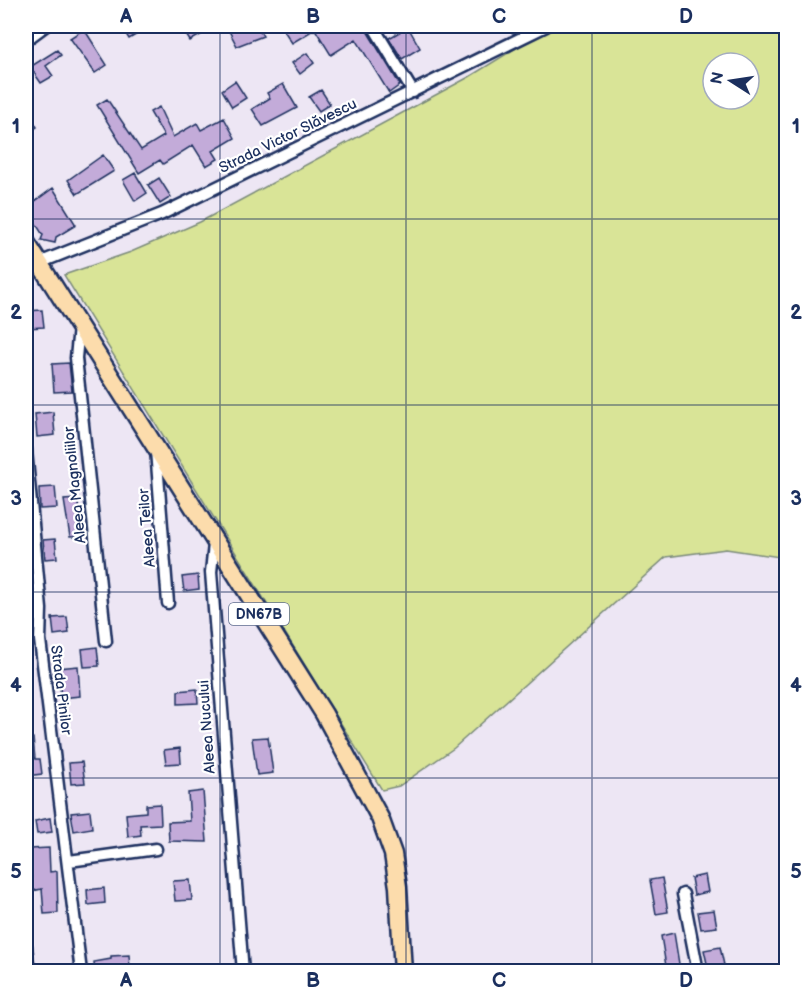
<svg xmlns="http://www.w3.org/2000/svg" width="812" height="997" font-family="'Balsamiq Sans',sans-serif">
	<style>
		.green { fill: #d9e497; stroke: #7a8a7a; stroke-width: 1.5; fill-rule: evenodd }
		.building { fill: #c3abd9; stroke: #1b2f5e; stroke-width: 1.5 }
		.lines { fill: none; stroke-linecap: round; stroke-linejoin: round }
		.minor-casing { stroke: #1b2f5e; stroke-width: 15 }
		.primary-casing { stroke: #1b2f5e; stroke-width: 21 }
		.minor { stroke: #fff; stroke-width: 10 }
		.primary { stroke: #fcdcac; stroke-width: 16 }
		.grid { fill: none; stroke: #1b2f5e; stroke-width: 1.5; stroke-opacity: 0.55 }
		.labels { text-anchor: middle; dominant-baseline: central; stroke-width: 4.5; stroke-linejoin: round; paint-order: stroke }
		.shield { fill: #fff; stroke: #5f6d8e; stroke-width: 1.5 }
		.shield-label { font-size: 14px; font-weight: bold; fill: #1b2f5e }
		.street-label { font-size: 15px; fill: #1b2f5e; stroke: #fff }
		.neatline { fill: none; stroke: #1b2f5e; stroke-width: 2 }
		.grid-label { font-size: 20px; text-anchor: middle; font-weight: bold; fill: #1b2f5e }
	</style>
	<rect width="100%" height="100%" fill="#ede6f4"/>
	<filter id="ink" filterUnits="userSpaceOnUse"><feTurbulence type="fractalNoise" baseFrequency=".0167" numOctaves="2"/><feDisplacementMap in="SourceGraphic" scale="12" xChannelSelector="R" yChannelSelector="G"/><feConvolveMatrix kernelMatrix="1 2 1 2 8 2 1 2 1" color-interpolation-filters="sRGB"/></filter>
	<g filter="url(#ink)">
		<path class="green" d="M552,26H786V558L726,549L666,557L454,748L399,786L382,790L64,275L131,252L200,222L469,77ZM713,63H749V99H713Z"/>
		<path class="building" d="M121,26H138L141,32L129,39Z
			M196,26L204,33L190,41L185,33Z
			M234,26H257L263,36L237,46L228,29Z
			M281,26H364L400,85L389,93L356,39L331,55L315,29L292,43Z
			M408,27L420,48L402,59L389,38Z
			M84,29L107,65L95,73L70,38Z
			M57,50L61,55L46,66L53,76L41,83L30,67Z
			M307,53L314,63L300,74L292,63Z
			M235,81L246,98L232,107L222,90Z
			M283,84L297,108L263,126L252,109L270,98L267,93Z
			M321,90L330,104L319,111L309,97Z
			M107,99L141,150L164,136L150,112L159,107L173,137L197,123L201,130L224,118L235,138L213,151L218,159L206,166L193,145L163,164L160,160L139,173L97,105Z
			M26,109L37,127L26,134Z
			M103,155L114,171L77,194L68,180Z
			M135,173L147,193L135,201L123,180Z
			M159,178L171,197L160,204L148,185Z
			M53,188L76,225L56,237L55,243L41,240L43,235L26,208Z
			M42,310L44,327L26,328V311Z
			M69,363L72,391L54,392L52,364Z
			M53,412L55,435L37,437L35,414Z
			M55,487L57,508L40,509L39,488Z
			M77,499L84,536L70,537L64,500Z
			M55,539L57,558L45,559L43,540Z
			M198,575L199,589L184,591L182,577Z
			M67,617L69,633L54,635L52,618Z
			M97,647L99,666L84,667L82,649Z
			M78,666L80,696L61,698L58,668Z
			M197,689L198,703L178,704V691Z
			M268,737L273,773L257,775L252,738Z
			M33,738L35,759H40L42,774L26,776V739Z
			M180,748L181,763L166,764L164,750Z
			M82,762L85,783L71,784L69,763Z
			M203,791L207,842L169,841L168,822L190,821L188,793Z
			M160,804L161,824L140,825L141,835L128,837L126,814L146,812V805Z
			M90,811L92,828L74,831L71,813Z
			M50,818L52,832L37,834L35,821Z
			M49,848L50,872L57,871L58,913L44,914L42,889L32,891L30,849Z
			M705,875L708,892L694,895L691,878Z
			M662,878L668,912L656,914L650,880Z
			M190,880L192,900L175,901L173,881Z
			M104,888L105,903L88,905L87,890Z
			M714,910L717,927L701,929L698,912Z
			M674,933L680,970L667,972L661,936Z
			M720,947L724,965L708,968L704,950Z
			M129,955L130,969L95,972L94,962L111,959V956Z"/>
		<g class="lines">
			<defs>
				<path id="minor" d="M373,26L413,92
					M26,40L45,26
					M39,263L162,214L546,26
					M79,327L76,358L106,641
					M26,450L41,609L40,640L81,972
					M156,450L168,603
					M214,544L211,572L243,972
					M69,861L156,849
					M683,894L698,972
					M26,946L29,972"/>
				<path id="primary" d="M26,242L324,714L380,818L393,854L398,887L403,972"/>
			</defs>
			<use href="#minor" class="minor-casing"/>
			<use href="#primary" class="primary-casing"/>
			<use href="#minor" class="minor"/>
			<use href="#primary" class="primary"/>
		</g>
	</g>
	<path class="grid" d="M220,26V972M406,26V972M592,26V972M26,219H786M26,405H786M26,592H786M26,778H786"/>
	<g class="labels">
		<rect class="shield" x="229" y="603" width="60" height="22" rx="4.5"/>
		<g class="shield-label">
			<text x="259" y="614">DN67B</text>
		</g>
		<g class="street-label">
			<text transform="translate(288 136) rotate(-26)">Strada Victor Slăvescu</text>
			<text transform="translate(75 485) rotate(-96)">Aleea Magnoliilor</text>
			<text transform="translate(147 528) rotate(-95)">Aleea Teilor</text>
			<text transform="translate(61 690) rotate(83)">Strada Pinilor</text>
			<text transform="translate(207 727) rotate(-94)">Aleea Nucului</text>
		</g>
	</g>
	<rect width="812" height="997" fill="none" stroke="#fff" stroke-width="66"/>
	<g transform="translate(731 81) rotate(282)"><circle r="28" fill="#ffffff" stroke="#a4acbf" stroke-width="1.5"/>
	<path d="M0-4.5L10 22L0 15L-10 22Z" fill="#1b2f5e"/>
	<text y="-9" font-size="16" font-weight="bold" text-anchor="middle" fill="#1b2f5e">N</text>
	</g>
	<rect x="33" y="33" width="746" height="931" class="neatline"/>
	<g class="grid-label">
		<text x="126" y="23">A</text>
		<text x="313" y="23">B</text>
		<text x="499" y="23">C</text>
		<text x="686" y="23">D</text>
		<text x="16" y="133">1</text>
		<text x="796" y="133">1</text>
		<text x="16" y="319">2</text>
		<text x="796" y="319">2</text>
		<text x="16" y="505">3</text>
		<text x="796" y="505">3</text>
		<text x="16" y="692">4</text>
		<text x="796" y="692">4</text>
		<text x="16" y="878">5</text>
		<text x="796" y="878">5</text>
		<text x="126" y="987">A</text>
		<text x="313" y="987">B</text>
		<text x="499" y="987">C</text>
		<text x="686" y="987">D</text>
	</g>
</svg>
